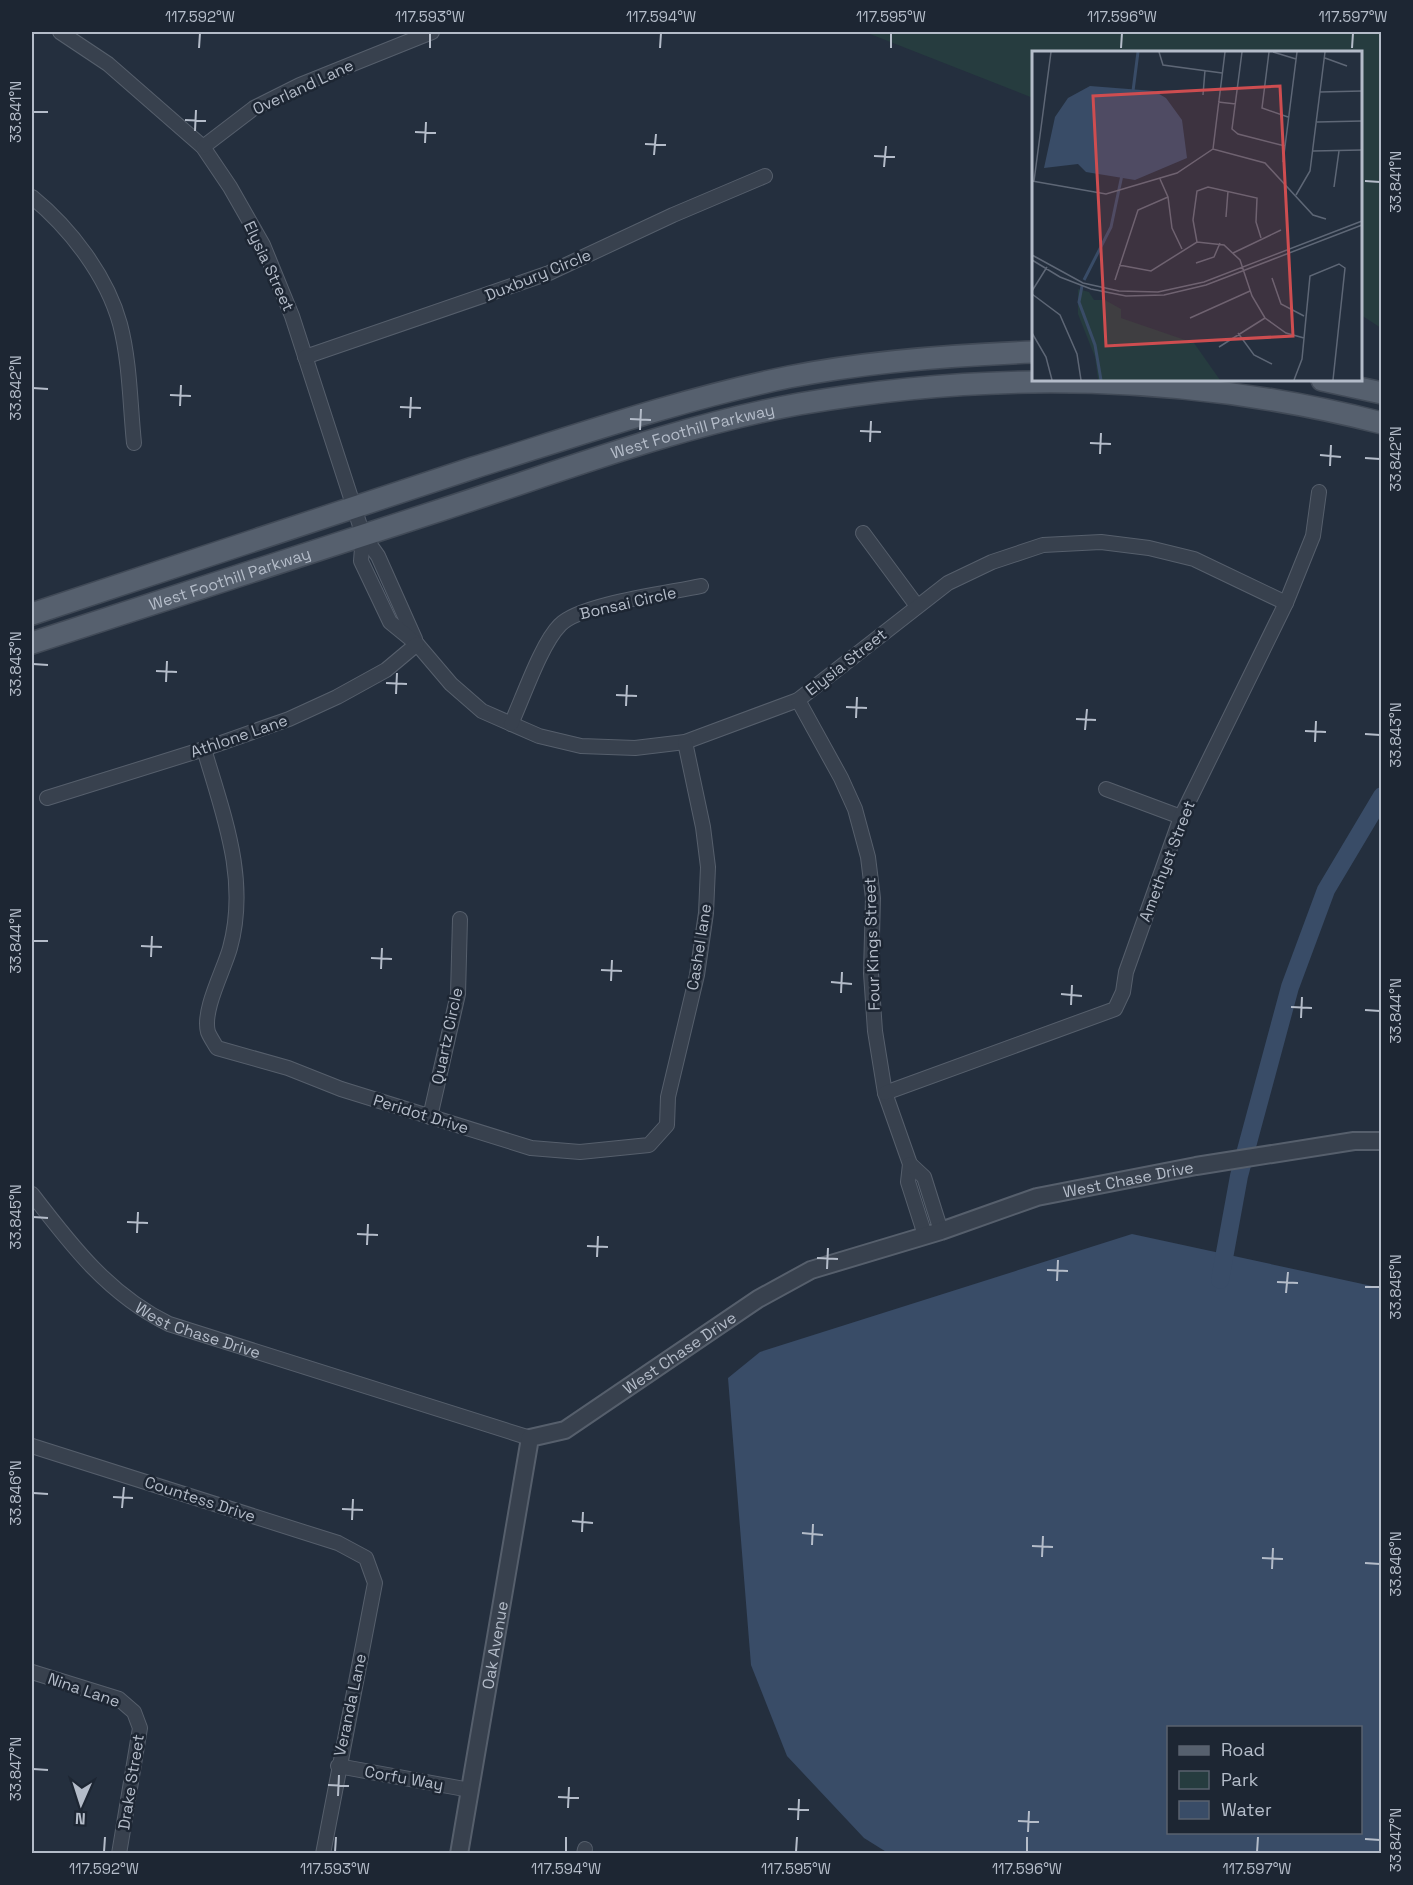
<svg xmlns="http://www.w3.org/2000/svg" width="1413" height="1885" font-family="'Space Grotesk',sans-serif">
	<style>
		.green { fill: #263c3f }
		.water { fill: #394c67; fill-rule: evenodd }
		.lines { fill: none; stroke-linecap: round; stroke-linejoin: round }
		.canal { stroke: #394c67; stroke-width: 18 }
		.minor-casing { stroke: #565f6c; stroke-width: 16 }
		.tertiary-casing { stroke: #565f6c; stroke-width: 20 }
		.primary-casing { stroke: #414a57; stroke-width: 24 }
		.minor { stroke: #38414e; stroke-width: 14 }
		.tertiary { stroke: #38414e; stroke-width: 16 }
		.primary { stroke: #56606e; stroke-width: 21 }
		.ticks { fill: none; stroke: #b4bcc9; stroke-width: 2 }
		.labels { text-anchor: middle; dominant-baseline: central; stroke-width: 5; stroke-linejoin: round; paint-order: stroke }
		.street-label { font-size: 16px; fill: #b4bcc9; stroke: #1d2633 }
		.inset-river { fill: none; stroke: #394c67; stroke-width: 3 }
		.inset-road { fill: none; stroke: #5e6776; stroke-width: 1.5 }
		.view { fill: #ce4d50; fill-opacity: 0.15; stroke: #ce4d50; stroke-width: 3 }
		.inset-edge { fill: none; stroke: #b4bcc9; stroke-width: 3 }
		.neatline { fill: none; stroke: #b4bcc9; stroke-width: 2 }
		.ticks-label { font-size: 15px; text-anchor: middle; fill: #b4bcc9 }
	</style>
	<rect width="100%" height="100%" fill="#242f3e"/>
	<path class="green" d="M865,32H1381V328L1361,315L1360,52H1034L1033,98Z"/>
	<path class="water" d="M1132,1234L1381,1288V1853H888L864,1838L787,1756L751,1665L728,1378L760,1352ZM1168,1728H1360V1832H1168Z"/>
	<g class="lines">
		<path class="canal" d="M1220,1280L1239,1176L1290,987L1326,890L1382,796"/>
		<defs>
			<g id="minor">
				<path d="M60,32L108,64L203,147L230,187L263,245L292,316L363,535L378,556L415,639"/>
				<path d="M203,147L254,108L300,85L432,32"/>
				<path d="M32,197C70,228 107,276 120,324C130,362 130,404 134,443"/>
				<path d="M305,357L549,273L673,215L765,176"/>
				<path d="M863,533L917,606"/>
				<path d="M363,535L361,561L390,622L417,644L451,684L482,711L539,736L581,746L635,748L685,742L798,700L948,583L992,562L1043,545L1101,542L1149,548L1194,559L1286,603"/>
				<path d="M798,700L841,778L855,809L868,857L873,898L871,973L875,1031L885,1093L910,1164L908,1182L925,1235"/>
				<path d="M511,724C523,698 541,644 560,625C580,604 669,593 701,586"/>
				<path d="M204,749C223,814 249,879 230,948C224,970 202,1010 208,1032C210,1037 214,1043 217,1048L288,1068L341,1089L531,1148L580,1152L649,1145L667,1125L668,1097L697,975L706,913L708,867L703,827L685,742"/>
				<path d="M1106,789L1181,817"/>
				<path d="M47,798L204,749L289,719L337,697L386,670L417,644"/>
				<path d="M885,1093L1115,1009L1123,992L1126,972L1181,817L1286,603L1313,536L1319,492"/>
				<path d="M430,1117L458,994L460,919"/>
				<path d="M910,1164L924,1177L941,1231"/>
				<path id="s1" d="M32,1194C71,1245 109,1295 169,1324L530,1438"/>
				<path d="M32,1446L338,1543L366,1558L375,1583L323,1854"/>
				<path d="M32,1672L119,1699L134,1712L140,1728L119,1854"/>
				<path d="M338,1766L470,1790"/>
				<path d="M584,1854L585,1849"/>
			</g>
			<g id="tertiary">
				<path id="s2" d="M459,1854L530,1438L565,1430L758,1299L811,1270L941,1231L1037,1197L1196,1166L1354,1141H1382"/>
			</g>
			<g id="primary">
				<path d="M1322,380L1382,393"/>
				<path d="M32,614C179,565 326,516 473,468C578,435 682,399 789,377C870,361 952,355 1034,352"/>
				<path id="s3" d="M32,643C169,599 306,553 444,509C561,471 678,426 799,404C993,370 1191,374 1382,423"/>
			</g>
		</defs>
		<use href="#minor" class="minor-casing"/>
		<use href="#tertiary" class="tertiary-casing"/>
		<use href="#primary" class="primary-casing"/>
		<use href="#minor" class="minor"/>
		<use href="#tertiary" class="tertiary"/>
		<use href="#primary" class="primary"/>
	</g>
	<path class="ticks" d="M199,48L200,33M430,48V33M660,48L661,33M891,48V33M1121,48L1122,33M1352,48L1353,33M33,112H48M185,120L206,121M195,131L196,110M415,132L436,133M425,143L426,122M645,144L666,145M654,155L656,134M874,156L895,157M884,167L886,146M1365,181L1380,182M33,388L48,389M170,395L191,396M180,406L181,385M400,407L421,408M410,418L411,397M630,419L651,420M640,430L641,409M860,431L881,432M870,442L871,421M1090,443L1111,444M1100,454L1101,433M1320,455L1341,457M1365,458L1380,459M1330,466L1331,445M33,664L48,665M156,671L177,672M166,682L167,661M386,683L407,684M396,694L397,673M616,695L637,696M626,706L627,685M846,707L867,708M856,718L857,697M1076,719L1096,720M1085,730L1087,709M1305,731L1326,732M1365,734L1380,735M1315,742L1316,721M33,941H48M141,946L162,947M151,957L152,936M371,958L392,959M381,969L382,948M601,970L622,971M611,981L612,960M831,982L852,984M841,993L842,972M1061,994L1082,996M1071,1005L1072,985M1291,1007L1312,1008M1365,1010L1380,1011M1301,1018L1302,997M33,1217L48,1218M127,1222L148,1223M137,1233L138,1212M357,1234L378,1235M367,1245L368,1224M587,1246L608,1247M597,1257L598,1236M817,1258L838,1259M827,1269L828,1248M1047,1270L1068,1271M1057,1281L1058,1260M1277,1282L1298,1283M1365,1287H1380M1286,1293L1288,1272M33,1493L48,1494M113,1497L133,1498M122,1508L124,1487M342,1509L363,1510M352,1520L353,1499M572,1521L593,1523M582,1532L583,1512M802,1533L823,1535M812,1545L813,1524M1032,1546L1053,1547M1042,1557L1043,1536M1262,1558L1283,1559M1365,1563L1380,1564M1272,1569L1273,1548M33,1769L48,1770M328,1785L349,1786M338,1796L339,1775M558,1797L579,1798M568,1808L569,1787M788,1809L809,1810M798,1820L799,1799M1018,1821L1039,1822M1028,1832L1029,1811M1365,1839L1380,1840M104,1852L105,1837M335,1852L336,1837M566,1852V1837M796,1852L797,1837M1027,1852V1837M1257,1852L1258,1837"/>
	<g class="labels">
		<g class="street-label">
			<text transform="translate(303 87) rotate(-25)">Overland Lane</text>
			<text transform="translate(269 266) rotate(65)">Elysia Street</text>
			<text transform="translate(538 275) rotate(-22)">Duxbury Circle</text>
			<text stroke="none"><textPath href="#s3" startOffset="694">West Foothill Parkway</textPath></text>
			<text stroke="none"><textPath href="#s3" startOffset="208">West Foothill Parkway</textPath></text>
			<text transform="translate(628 603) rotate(-13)">Bonsai Circle</text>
			<text transform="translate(846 662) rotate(-38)">Elysia Street</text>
			<text transform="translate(239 736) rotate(-19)">Athlone Lane</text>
			<text transform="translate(1167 861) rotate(-69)">Amethyst Street</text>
			<text transform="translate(872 944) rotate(-92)">Four Kings Street</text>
			<text transform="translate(699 947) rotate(-81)">Cashel lane</text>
			<text transform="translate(447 1036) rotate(-78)">Quartz Circle</text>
			<text transform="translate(421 1114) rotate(17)">Peridot Drive</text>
			<text stroke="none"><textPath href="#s2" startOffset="1082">West Chase Drive</textPath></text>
			<text stroke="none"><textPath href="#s1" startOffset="220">West Chase Drive</textPath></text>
			<text stroke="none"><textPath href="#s2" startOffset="596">West Chase Drive</textPath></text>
			<text transform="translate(200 1499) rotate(18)">Countess Drive</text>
			<text stroke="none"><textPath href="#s2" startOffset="212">Oak Avenue</textPath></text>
			<text transform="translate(84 1690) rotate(19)">Nina Lane</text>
			<text transform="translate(350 1705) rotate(-78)">Veranda Lane</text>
			<text transform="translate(404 1778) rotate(10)">Corfu Way</text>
			<text transform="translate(131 1782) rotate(-81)">Drake Street</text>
		</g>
	</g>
	<g transform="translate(1032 51)">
		<rect width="330" height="330" fill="#242f3e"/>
		<path d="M46,238L57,241L62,249H73L89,258V267L162,292L188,329H66L63,306L46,263Z" fill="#263c3f"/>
		<path d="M58,35L122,40L134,47L150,69L155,107L103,129L54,121L46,113L12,117L23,66L36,47Z" fill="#394c67"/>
		<path class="inset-river" d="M101,40L106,1M52,229L79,176L90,124M50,235L47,251L63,294L69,329"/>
		<path class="inset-road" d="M127,1L131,14L190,22M210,1L200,78L206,83L253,95M237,1L230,57L256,66M241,1L264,8M293,7L315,15M288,41L330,40M171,44L173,19M186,51L204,53M285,71L330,70M181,98L193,1M281,100L330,99M251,111L265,1M128,128L136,146L140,177L150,198M0,130L74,143L145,122L181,98L233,112L281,164L294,168M2,130L19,1M302,136L307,100M264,144L278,120L293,1M194,166L196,140M165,191L161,169L165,140L176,136L225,147L224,171L229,187M201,202L249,179M0,204L51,232L87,240L126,241L172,231L330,170M0,209L28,226L59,238L94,245L132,244L174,234L330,174M164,212L182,206L188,192M87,214L119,220L165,191L192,194L208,209L220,245L233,267L254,282L272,287M240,227L249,253L272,265M83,229L106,159L136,146M0,240L15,216M0,243L28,264L45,303L49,329M158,267L218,240M0,282L14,306L20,329M206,282L222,304L240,313M187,296L233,267M262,329L270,308L278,225L307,213L313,217L301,329"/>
		<path class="view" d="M248,35L261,285L74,295L61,45Z"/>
		<rect width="330" height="330" class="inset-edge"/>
	</g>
	<rect width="1413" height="1885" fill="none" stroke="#1d2633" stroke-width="66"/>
	<rect x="1167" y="1726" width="195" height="108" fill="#1d2633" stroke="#59626f" stroke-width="1.5"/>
	<rect x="1179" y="1746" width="30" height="9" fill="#56606e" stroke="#59626f" stroke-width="1.5"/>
	<text x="1221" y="1756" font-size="18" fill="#b4bcc9">Road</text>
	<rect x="1179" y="1771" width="30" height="18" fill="#263c3f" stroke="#59626f" stroke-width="1.5"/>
	<text x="1221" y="1786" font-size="18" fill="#b4bcc9">Park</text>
	<rect x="1179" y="1801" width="30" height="18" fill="#394c67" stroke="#59626f" stroke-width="1.5"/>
	<text x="1221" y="1816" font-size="18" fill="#b4bcc9">Water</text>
	<g transform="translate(81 1804) rotate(183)" stroke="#1d2633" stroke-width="4.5" paint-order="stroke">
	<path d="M0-4.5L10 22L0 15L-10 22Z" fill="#b4bcc9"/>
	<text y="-9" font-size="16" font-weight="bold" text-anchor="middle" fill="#b4bcc9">N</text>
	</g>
	<rect x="33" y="33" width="1347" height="1819" class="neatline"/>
	<g class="ticks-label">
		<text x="200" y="22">117.592°W</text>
		<text x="430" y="22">117.593°W</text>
		<text x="661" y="22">117.594°W</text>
		<text x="891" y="22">117.595°W</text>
		<text x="1122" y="22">117.596°W</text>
		<text x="1353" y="22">117.597°W</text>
		<text transform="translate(16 112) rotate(-90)" y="5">33.841°N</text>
		<text transform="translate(1396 182) rotate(-90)" y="5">33.841°N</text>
		<text transform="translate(16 388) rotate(-90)" y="5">33.842°N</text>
		<text transform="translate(1396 459) rotate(-90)" y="5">33.842°N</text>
		<text transform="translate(16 664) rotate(-90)" y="5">33.843°N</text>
		<text transform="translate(1396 735) rotate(-90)" y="5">33.843°N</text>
		<text transform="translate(16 941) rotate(-90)" y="5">33.844°N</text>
		<text transform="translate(1396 1011) rotate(-90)" y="5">33.844°N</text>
		<text transform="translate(16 1217) rotate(-90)" y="5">33.845°N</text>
		<text transform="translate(1396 1287) rotate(-90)" y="5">33.845°N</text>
		<text transform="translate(16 1493) rotate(-90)" y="5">33.846°N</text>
		<text transform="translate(1396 1564) rotate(-90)" y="5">33.846°N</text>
		<text transform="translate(16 1769) rotate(-90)" y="5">33.847°N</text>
		<text transform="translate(1396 1840) rotate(-90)" y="5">33.847°N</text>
		<text x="104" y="1874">117.592°W</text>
		<text x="335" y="1874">117.593°W</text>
		<text x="566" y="1874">117.594°W</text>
		<text x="796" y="1874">117.595°W</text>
		<text x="1027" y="1874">117.596°W</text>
		<text x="1257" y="1874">117.597°W</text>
	</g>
</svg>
